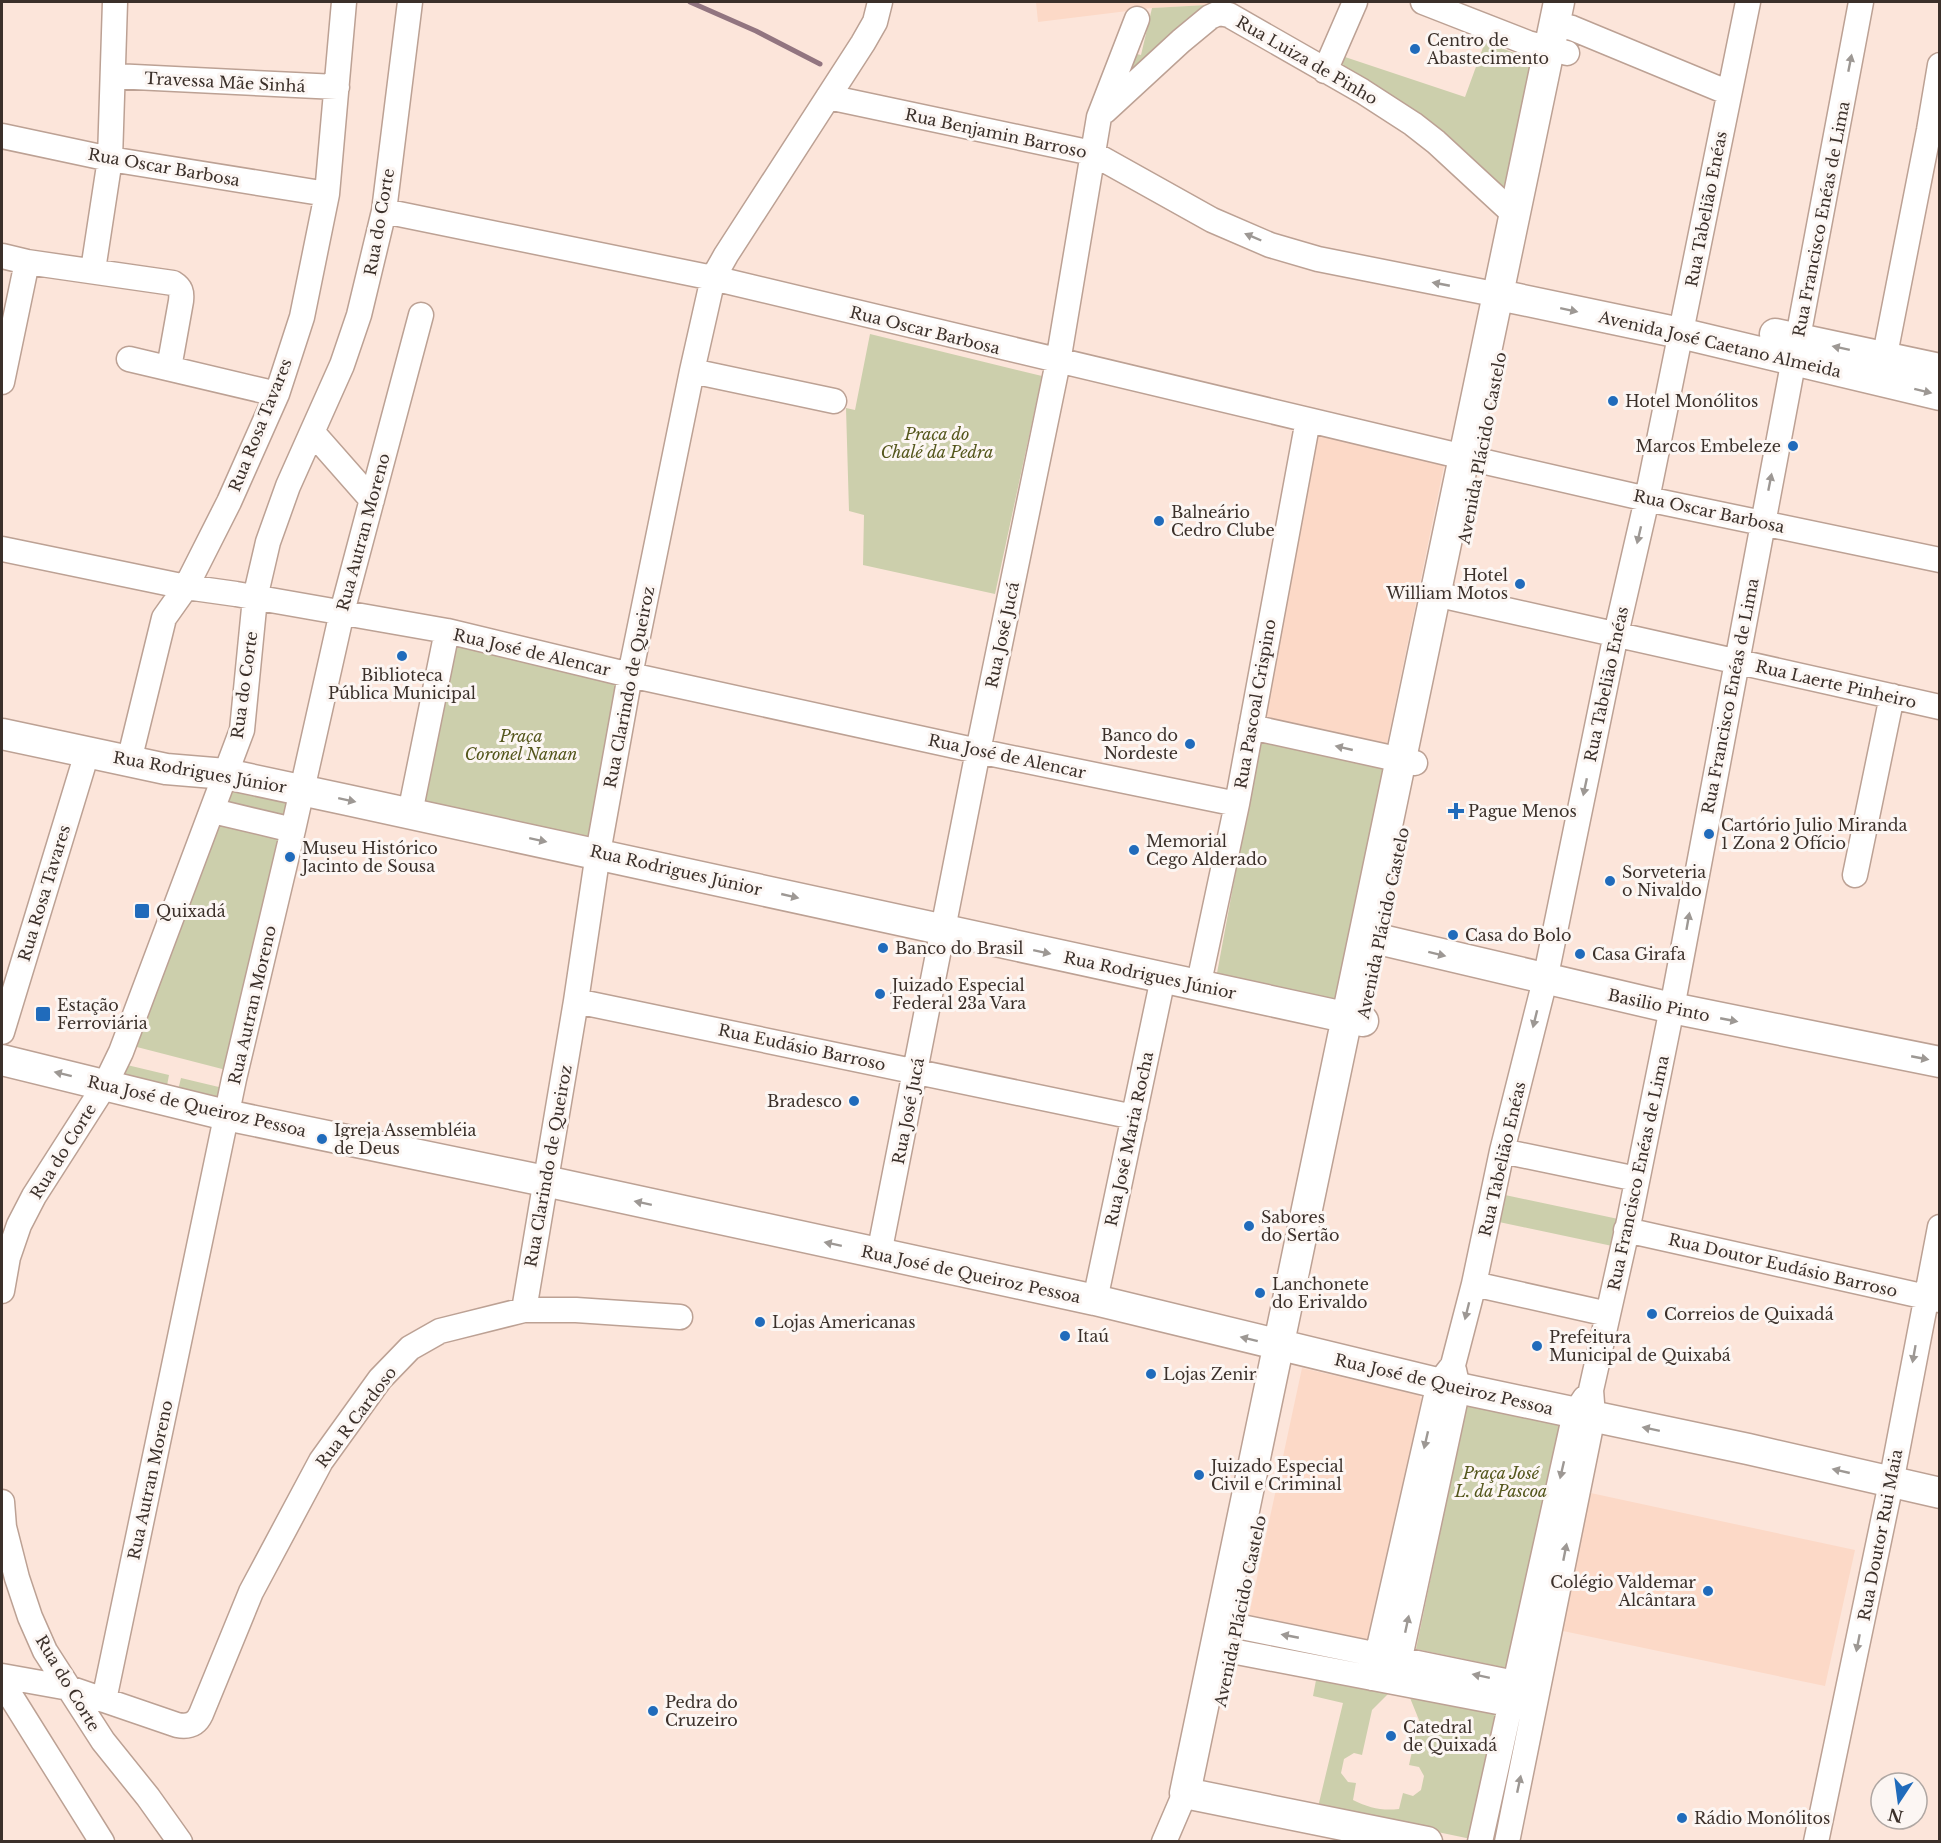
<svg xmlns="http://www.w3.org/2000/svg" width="1941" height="1843" font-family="'Libre Baskerville',serif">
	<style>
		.built { fill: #fcd9c7 }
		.green { fill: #cccfac }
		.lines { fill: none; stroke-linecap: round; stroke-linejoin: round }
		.stream { stroke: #927580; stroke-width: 5 }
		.minor-casing { stroke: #bca194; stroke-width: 27 }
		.major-casing { stroke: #bca194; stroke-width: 33 }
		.minor { stroke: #fff; stroke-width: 24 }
		.major { stroke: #fff; stroke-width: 30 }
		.oneway { fill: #9d9894 }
		.poi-dot { fill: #206bbb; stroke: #fcf6f3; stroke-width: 2 }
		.labels { text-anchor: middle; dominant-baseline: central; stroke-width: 6; stroke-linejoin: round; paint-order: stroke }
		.poi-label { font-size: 16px; fill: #3b302a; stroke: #fcf6f3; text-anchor: start }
		.street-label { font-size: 16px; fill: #3b302a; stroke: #fcf6f3 }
		.park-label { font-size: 16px; font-style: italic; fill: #54561c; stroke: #fcf6f3 }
	</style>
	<rect width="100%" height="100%" fill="#fce5da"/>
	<path class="built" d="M1036,2H1216L1207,5L1152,8L1038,22Z
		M1317,430L1446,456L1387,744L1256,718Z
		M1302,1368L1419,1395L1423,1404L1369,1640L1249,1615Z
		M1586,1492L1855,1550L1825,1686L1563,1631Z"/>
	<path class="green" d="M1207,5L1129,74L1132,53L1141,55L1152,8Z
		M1485,42L1539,62L1511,194L1340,69L1345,57L1465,97Z
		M870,334L1042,376L995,594L863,565L864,515L849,511L846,408L855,410Z
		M455,644L619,682L586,844L422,808Z
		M1260,741L1391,769L1341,1010L1215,984Z
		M225,787L292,802L288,821L221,805Z
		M215,818L285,836L230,1071L133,1046Z
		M127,1065L169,1075L166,1091L123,1081Z
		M181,1078L223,1088L220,1104L177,1094Z
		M1505,1195L1623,1220L1617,1247L1499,1222Z
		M1467,1404L1562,1424L1511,1669L1416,1649Z
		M1317,1675L1392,1690L1372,1710L1362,1755L1354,1753L1344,1759L1341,1773L1348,1782L1356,1783L1353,1800C1369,1808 1382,1811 1399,1809L1403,1793L1413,1796L1421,1790L1424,1776L1419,1767L1409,1765L1419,1720L1408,1693L1498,1711L1471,1839L1318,1807L1343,1703L1313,1696Z"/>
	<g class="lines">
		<path class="stream" d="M690,2L756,31L820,64"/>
		<defs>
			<path id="minor" d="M1423,2L1528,43L1567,53
				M1555,24L1572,28L1729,93
				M1325,71L1355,2
				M114,76L337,87
				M828,97L1092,153L1212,220L1270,245L1318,259L1499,295
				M1105,111L1181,41L1210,17L1219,13L1229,15L1362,91L1413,124L1436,142L1515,215
				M2,136L110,159L327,194
				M384,211L713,278L1464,457L1647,499L1940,560
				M2,256L27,262L173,283C181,288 182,292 181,301L169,368
				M93,270L110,159L115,2
				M129,359L277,394
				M692,371L834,401
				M1881,375L1929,130L1940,65
				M2,382L27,262
				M313,433L372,500
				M2,549L186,587L236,594L447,631L630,675L978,751L1237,804
				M1435,594L1940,707
				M1251,727L1415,763
				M129,761L164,618L186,587L229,502L277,394L302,317L327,194L344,2
				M213,811L293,830
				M410,813L447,631
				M1855,875L1892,696
				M1198,987L1237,804L1308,420
				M576,1001L1134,1117
				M2,1032L87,753
				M1502,1151L1637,1179
				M1626,1230L1940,1300
				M879,1254L978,751L1058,362L1099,117L1137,19
				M1474,1284L1608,1314
				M2,1291L8,1257L19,1225L34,1196L105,1085L121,1052L242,730L255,598L268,542L288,486L342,365L359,315L384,211L410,2
				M1095,1300L1163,978
				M524,1310L576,1001L598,853L630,675L692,371L713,278L726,255L863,43L875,22L880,2
				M2,1502L4,1527L17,1578L30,1617L45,1651L103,1741L148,1797L180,1842
				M1222,1623L1530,1686
				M1216,1648L1524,1707
				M2,1676L69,1688L177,1725C188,1727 196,1725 201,1714L251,1592L321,1461L380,1379L410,1348L440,1331L524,1310H576L680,1317
				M1372,1678L1439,1383L1453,1365L1474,1284L1502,1151L1545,980L1616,634L1647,499L1748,2
				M1395,1681L1458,1388L1454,1370
				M2,1682L102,1842
				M104,1700L234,1079L293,830L342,612L421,315
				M1164,1842L1185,1793
				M1480,1842L1575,1413L1585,1398
				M1507,1842L1593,1416L1591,1390L1629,1221L1672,1008L1861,2
				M1816,1842L1891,1483L1940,1227"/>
			<path id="major" d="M1499,295L1680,333L1940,395
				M1775,334L1940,369
				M2,734L166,769L226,774C605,855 983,940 1363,1021
				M1365,936L1672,1008L1940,1062
				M2,1060L226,1115L545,1181L1095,1300L1458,1388L1748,1449L1940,1493
				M1427,1842L1185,1793L1559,2"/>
		</defs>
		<use href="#minor" class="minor-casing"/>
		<use href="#major" class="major-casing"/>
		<use href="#minor" class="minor"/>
		<use href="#major" class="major"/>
	</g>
	<defs><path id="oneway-solid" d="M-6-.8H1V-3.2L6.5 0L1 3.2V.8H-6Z" transform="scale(1.5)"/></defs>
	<g class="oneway">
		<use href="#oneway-solid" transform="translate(1850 63) rotate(-79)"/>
		<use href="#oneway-solid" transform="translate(1253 237) rotate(-157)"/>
		<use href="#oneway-solid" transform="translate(1441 284) rotate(-169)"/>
		<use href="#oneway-solid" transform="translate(1569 310) rotate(12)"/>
		<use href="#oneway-solid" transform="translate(1841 348) rotate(-168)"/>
		<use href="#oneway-solid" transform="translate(1923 391) rotate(14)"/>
		<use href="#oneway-solid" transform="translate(1770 482) rotate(-79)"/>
		<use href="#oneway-solid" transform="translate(1639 535) rotate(103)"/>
		<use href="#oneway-solid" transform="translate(1344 748) rotate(-167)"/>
		<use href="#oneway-solid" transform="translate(1585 787) rotate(102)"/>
		<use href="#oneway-solid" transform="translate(347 800) rotate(12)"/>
		<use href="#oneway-solid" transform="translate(538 840) rotate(12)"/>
		<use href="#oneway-solid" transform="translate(790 896) rotate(13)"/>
		<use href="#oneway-solid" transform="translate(1688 921) rotate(-80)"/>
		<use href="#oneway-solid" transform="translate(1042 952) rotate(12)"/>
		<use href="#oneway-solid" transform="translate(1437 954) rotate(14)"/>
		<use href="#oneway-solid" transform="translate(1535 1019) rotate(104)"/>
		<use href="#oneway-solid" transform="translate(1729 1020) rotate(11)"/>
		<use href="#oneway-solid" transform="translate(1920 1058) rotate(11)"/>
		<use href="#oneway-solid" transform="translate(63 1074) rotate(-166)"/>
		<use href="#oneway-solid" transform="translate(643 1203) rotate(-168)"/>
		<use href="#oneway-solid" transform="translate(833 1244) rotate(-168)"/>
		<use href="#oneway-solid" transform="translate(1467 1311) rotate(104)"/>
		<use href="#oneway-solid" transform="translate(1249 1339) rotate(-166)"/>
		<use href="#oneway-solid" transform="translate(1914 1354) rotate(100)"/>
		<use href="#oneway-solid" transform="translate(1651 1429) rotate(-168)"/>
		<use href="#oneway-solid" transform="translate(1426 1440) rotate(103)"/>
		<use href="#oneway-solid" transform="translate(1562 1470) rotate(103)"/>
		<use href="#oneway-solid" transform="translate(1841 1471) rotate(-167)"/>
		<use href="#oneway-solid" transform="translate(1565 1552) rotate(-79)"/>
		<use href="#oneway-solid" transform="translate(1407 1624) rotate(-78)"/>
		<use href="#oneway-solid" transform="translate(1290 1636) rotate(-169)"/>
		<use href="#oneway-solid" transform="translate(1858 1643) rotate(101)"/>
		<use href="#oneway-solid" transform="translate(1481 1676) rotate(-168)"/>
		<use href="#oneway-solid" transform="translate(1519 1784) rotate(-78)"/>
	</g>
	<g class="poi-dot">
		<circle cx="1415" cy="49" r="6"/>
		<circle cx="1613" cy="401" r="6"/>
		<circle cx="1793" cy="446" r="6"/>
		<circle cx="1159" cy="521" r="6"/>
		<circle cx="1520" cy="584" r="6"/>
		<circle cx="402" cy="656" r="6"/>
		<circle cx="1190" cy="744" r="6"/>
		<path d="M1453 802h6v6h6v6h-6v6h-6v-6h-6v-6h6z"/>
		<circle cx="1709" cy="834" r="6"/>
		<circle cx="1134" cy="850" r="6"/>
		<circle cx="290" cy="857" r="6"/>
		<circle cx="1610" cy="881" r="6"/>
		<rect x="134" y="903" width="16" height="16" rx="3"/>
		<circle cx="1453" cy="935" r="6"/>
		<circle cx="883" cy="948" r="6"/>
		<circle cx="1580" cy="954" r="6"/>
		<circle cx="880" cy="994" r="6"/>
		<rect x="35" y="1006" width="16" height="16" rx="3"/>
		<circle cx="854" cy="1101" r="6"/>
		<circle cx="322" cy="1139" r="6"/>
		<circle cx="1249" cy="1226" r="6"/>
		<circle cx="1260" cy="1293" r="6"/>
		<circle cx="1652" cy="1314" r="6"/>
		<circle cx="760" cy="1322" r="6"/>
		<circle cx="1065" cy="1336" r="6"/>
		<circle cx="1537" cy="1346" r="6"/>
		<circle cx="1151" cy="1374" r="6"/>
		<circle cx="1199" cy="1475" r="6"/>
		<circle cx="1708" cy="1591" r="6"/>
		<circle cx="653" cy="1711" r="6"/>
		<circle cx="1391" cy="1736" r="6"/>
		<circle cx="1682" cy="1818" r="6"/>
	</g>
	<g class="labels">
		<g class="poi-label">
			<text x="1427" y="40">Centro de<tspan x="1427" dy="18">Abastecimento</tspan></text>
			<text x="1625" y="401">Hotel Monólitos</text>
			<text x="1781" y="446" text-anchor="end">Marcos Embeleze</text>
			<text x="1171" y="512">Balneário<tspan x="1171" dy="18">Cedro Clube</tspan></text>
			<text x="1508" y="575" text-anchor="end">Hotel<tspan x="1508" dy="18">William Motos</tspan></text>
			<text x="402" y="675" text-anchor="middle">Biblioteca<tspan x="402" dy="18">Pública Municipal</tspan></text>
			<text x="1178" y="735" text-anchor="end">Banco do<tspan x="1178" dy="18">Nordeste</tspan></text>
			<text x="1468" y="811">Pague Menos</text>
			<text x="1721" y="825">Cartório Julio Miranda<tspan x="1721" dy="18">1 Zona 2 Ofício</tspan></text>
			<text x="1146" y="841">Memorial<tspan x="1146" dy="18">Cego Alderado</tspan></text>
			<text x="302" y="848">Museu Histórico<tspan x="302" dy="18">Jacinto de Sousa</tspan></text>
			<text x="1622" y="872">Sorveteria<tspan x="1622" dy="18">o Nivaldo</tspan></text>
			<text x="156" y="911">Quixadá</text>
			<text x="1465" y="935">Casa do Bolo</text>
			<text x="895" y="948">Banco do Brasil</text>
			<text x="1592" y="954">Casa Girafa</text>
			<text x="892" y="985">Juizado Especial<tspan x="892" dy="18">Federal 23a Vara</tspan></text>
			<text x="57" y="1005">Estação<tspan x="57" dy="18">Ferroviária</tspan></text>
			<text x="842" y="1101" text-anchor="end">Bradesco</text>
			<text x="334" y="1130">Igreja Assembléia<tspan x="334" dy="18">de Deus</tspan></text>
			<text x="1261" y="1217">Sabores<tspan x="1261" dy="18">do Sertão</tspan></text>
			<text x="1272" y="1284">Lanchonete<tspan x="1272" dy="18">do Erivaldo</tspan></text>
			<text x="1664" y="1314">Correios de Quixadá</text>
			<text x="772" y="1322">Lojas Americanas</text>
			<text x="1077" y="1336">Itaú</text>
			<text x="1549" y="1337">Prefeitura<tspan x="1549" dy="18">Municipal de Quixabá</tspan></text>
			<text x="1163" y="1374">Lojas Zenir</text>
			<text x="1211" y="1466">Juizado Especial<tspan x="1211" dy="18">Civil e Criminal</tspan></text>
			<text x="1696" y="1582" text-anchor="end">Colégio Valdemar<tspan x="1696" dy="18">Alcântara</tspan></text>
			<text x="665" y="1702">Pedra do<tspan x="665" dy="18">Cruzeiro</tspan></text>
			<text x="1403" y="1727">Catedral<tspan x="1403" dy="18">de Quixadá</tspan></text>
			<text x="1694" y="1818">Rádio Monólitos</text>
		</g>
		<g class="street-label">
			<text transform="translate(1307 60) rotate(30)">Rua Luiza de Pinho</text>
			<text transform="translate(225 82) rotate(3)">Travessa Mãe Sinhá</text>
			<text transform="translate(996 133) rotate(12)">Rua Benjamin Barroso</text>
			<text transform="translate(164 167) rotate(10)">Rua Oscar Barbosa</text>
			<text transform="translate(1706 209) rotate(-79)">Rua Tabelião Enéas</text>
			<text transform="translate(1821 219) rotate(-79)">Rua Francisco Enéas de Lima</text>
			<text transform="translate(379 222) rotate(-80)">Rua do Corte</text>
			<text transform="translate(925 330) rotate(14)">Rua Oscar Barbosa</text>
			<text transform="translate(1720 344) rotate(13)">Avenida José Caetano Almeida</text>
			<text transform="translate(260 425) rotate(-68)">Rua Rosa Tavares</text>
			<text transform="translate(1482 448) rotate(-79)">Avenida Plácido Castelo</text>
			<text transform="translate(1709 511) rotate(12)">Rua Oscar Barbosa</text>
			<text transform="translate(363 532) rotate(-75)">Rua Autran Moreno</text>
			<text transform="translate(1002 635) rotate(-78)">Rua José Jucá</text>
			<text transform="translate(532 652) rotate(13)">Rua José de Alencar</text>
			<text transform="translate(1606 684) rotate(-78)">Rua Tabelião Enéas</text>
			<text transform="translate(1836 684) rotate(13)">Rua Laerte Pinheiro</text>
			<text transform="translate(244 685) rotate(-82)">Rua do Corte</text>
			<text transform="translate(629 687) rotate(-79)">Rua Clarindo de Queiroz</text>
			<text transform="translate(1730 696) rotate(-79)">Rua Francisco Enéas de Lima</text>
			<text transform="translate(1255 704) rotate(-80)">Rua Pascoal Crispino</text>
			<text transform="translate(1007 756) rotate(12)">Rua José de Alencar</text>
			<text transform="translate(200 772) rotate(10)">Rua Rodrigues Júnior</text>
			<text transform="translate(676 870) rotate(13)">Rua Rodrigues Júnior</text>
			<text transform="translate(44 893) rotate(-73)">Rua Rosa Tavares</text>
			<text transform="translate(1383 923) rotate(-78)">Avenida Plácido Castelo</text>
			<text transform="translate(1150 975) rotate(12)">Rua Rodrigues Júnior</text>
			<text transform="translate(252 1005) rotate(-77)">Rua Autran Moreno</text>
			<text transform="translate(1659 1005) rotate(12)">Basilio Pinto</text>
			<text transform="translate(802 1047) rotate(12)">Rua Eudásio Barroso</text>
			<text transform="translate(197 1106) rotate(13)">Rua José de Queiroz Pessoa</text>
			<text transform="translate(908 1111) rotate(-79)">Rua José Jucá</text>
			<text transform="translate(1129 1139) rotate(-78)">Rua José Maria Rocha</text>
			<text transform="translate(63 1151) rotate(-58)">Rua do Corte</text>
			<text transform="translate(1502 1159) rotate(-77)">Rua Tabelião Enéas</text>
			<text transform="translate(548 1166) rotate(-80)">Rua Clarindo de Queiroz</text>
			<text transform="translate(1638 1173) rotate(-78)">Rua Francisco Enéas de Lima</text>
			<text transform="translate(1783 1265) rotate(13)">Rua Doutor Eudásio Barroso</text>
			<text transform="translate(971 1274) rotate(12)">Rua José de Queiroz Pessoa</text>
			<text transform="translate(1444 1384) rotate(13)">Rua José de Queiroz Pessoa</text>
			<text transform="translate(356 1417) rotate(-53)">Rua R Cardoso</text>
			<text transform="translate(150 1480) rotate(-78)">Rua Autran Moreno</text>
			<text transform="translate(1880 1535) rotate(-79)">Rua Doutor Rui Maia</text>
			<text transform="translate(1240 1611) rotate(-78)">Avenida Plácido Castelo</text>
			<text transform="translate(68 1683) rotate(59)">Rua do Corte</text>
		</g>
		<g class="park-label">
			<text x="937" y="434">Praça do<tspan x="937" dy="18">Chalé da Pedra</tspan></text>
			<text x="521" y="736">Praça<tspan x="521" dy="18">Coronel Nanan</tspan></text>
			<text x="1501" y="1473">Praça José<tspan x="1501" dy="18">L. da Pascoa</tspan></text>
		</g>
	</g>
	<rect width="1941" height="1843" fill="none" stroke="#3b302a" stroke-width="6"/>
	<g transform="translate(1899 1801) rotate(193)"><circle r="28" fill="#fcf6f3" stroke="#afa7a3" stroke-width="1.5"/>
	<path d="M0-4.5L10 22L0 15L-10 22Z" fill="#206bbb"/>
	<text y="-9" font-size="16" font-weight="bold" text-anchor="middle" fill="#3b302a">N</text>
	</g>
</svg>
